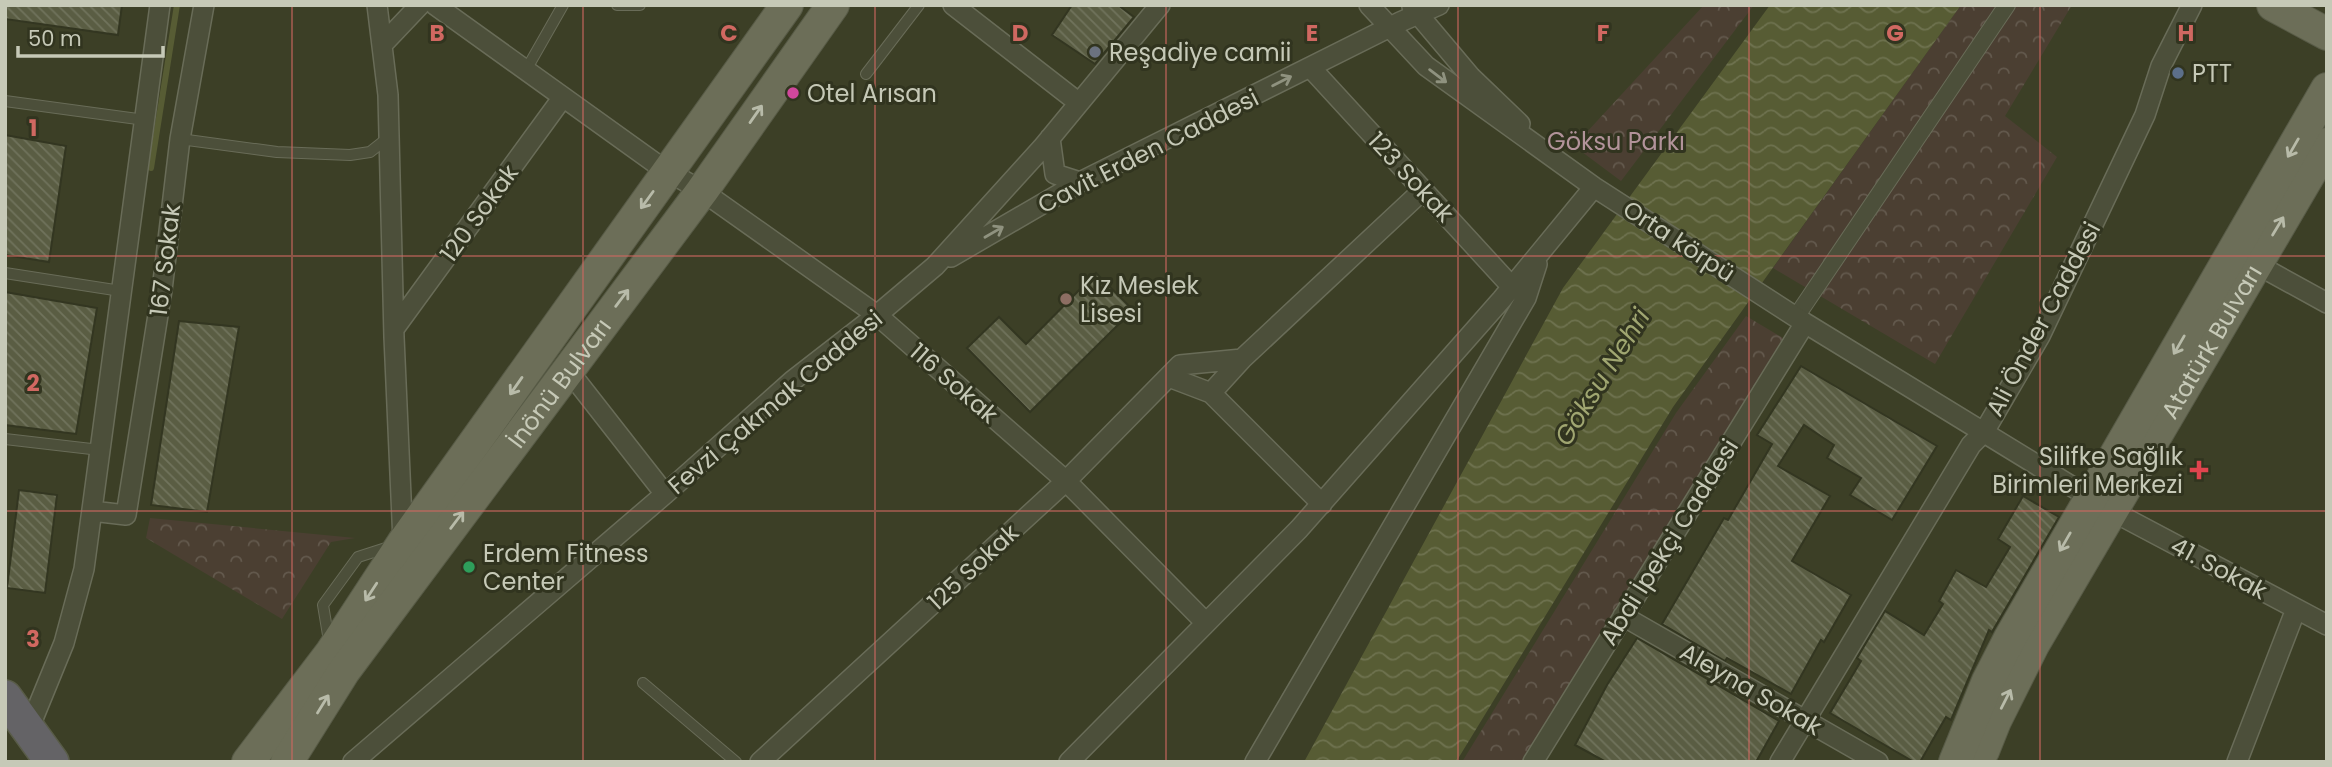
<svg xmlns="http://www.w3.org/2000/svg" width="2332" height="767" font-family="Poppins,sans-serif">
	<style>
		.forest { fill: url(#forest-crowns) }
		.water { fill: url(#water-waves) }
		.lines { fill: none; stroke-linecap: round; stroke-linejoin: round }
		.stream { stroke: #575c34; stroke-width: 6 }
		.building { fill: url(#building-back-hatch); stroke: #333621; stroke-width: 2 }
		.service-casing { stroke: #696c58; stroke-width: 12 }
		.pedestrian-casing { stroke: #696c58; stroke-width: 18 }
		.minor-casing { stroke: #696c58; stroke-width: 22 }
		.primary-casing { stroke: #585b47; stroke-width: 34 }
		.trunk-casing { stroke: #595c48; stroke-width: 36 }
		.service { stroke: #4c4f3a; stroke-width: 10 }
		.pedestrian { stroke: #4c4f3a; stroke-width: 16 }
		.minor { stroke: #4c4f3a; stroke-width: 19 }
		.primary { stroke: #6c6e58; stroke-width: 32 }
		.trunk { stroke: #646366; stroke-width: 33 }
		.oneway { stroke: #8f927f }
		.oneway2 { stroke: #b8bba9 }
		.grid { fill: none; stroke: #d06861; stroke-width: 2; stroke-opacity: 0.55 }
		.worship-dot { fill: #6b7280; stroke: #31341f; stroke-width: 2.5 }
		.service-dot { fill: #5c6f8a; stroke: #31341f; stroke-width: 2.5 }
		.hotel-dot { fill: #d1479c; stroke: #31341f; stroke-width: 2.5 }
		.education-dot { fill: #8d6e63; stroke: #31341f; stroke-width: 2.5 }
		.health-dot { fill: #e0444e; stroke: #31341f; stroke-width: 2.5 }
		.leisure-dot { fill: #2e9e5b; stroke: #31341f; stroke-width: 2.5 }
		.labels { text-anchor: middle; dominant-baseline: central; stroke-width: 6; stroke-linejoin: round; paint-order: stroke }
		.poi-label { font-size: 24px; fill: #c6c9b7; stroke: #31341f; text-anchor: start }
		.park-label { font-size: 24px; fill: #b2939a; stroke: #31341f }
		.street-label { font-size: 24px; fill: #c6c9b7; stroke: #31341f }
		.water-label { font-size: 26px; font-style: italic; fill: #a0a671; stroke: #31341f }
		.grid-label { font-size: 23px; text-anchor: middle; font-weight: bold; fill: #d06861; stroke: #31341f; stroke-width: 6; stroke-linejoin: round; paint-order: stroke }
	</style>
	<defs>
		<pattern id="forest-crowns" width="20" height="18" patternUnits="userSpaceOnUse" patternTransform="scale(1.75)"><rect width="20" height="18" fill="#4b3f32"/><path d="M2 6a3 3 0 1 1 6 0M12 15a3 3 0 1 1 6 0" fill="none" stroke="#63594d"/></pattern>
		<pattern id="water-waves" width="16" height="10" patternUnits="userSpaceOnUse" patternTransform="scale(1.75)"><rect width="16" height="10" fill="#575c34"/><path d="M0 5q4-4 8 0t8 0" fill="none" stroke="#6e724f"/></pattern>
		<pattern id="building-back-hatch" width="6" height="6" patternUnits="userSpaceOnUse" patternTransform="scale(1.75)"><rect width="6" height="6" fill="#5a5d43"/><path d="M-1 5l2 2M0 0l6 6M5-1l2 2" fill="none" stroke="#70735c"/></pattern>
	</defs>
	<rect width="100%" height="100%" fill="#3c3f26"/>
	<path class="forest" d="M1704,5H1754L1621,181L1574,146Z
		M1961,5H2072L2005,116L2057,157L1935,364L1773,268Z
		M1746,316L1783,338L1539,762H1462L1676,413Z
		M150,518L355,538L331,542L282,619L146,538Z"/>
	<path class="water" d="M1770,5H1961L1673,407L1456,762H1304L1563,288Z"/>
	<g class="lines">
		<path class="stream" d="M151,168L177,5"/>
	</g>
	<path class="building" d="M5,5H122L118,35L5,19Z
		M1072,5H1118L1134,17L1095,64L1052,35Z
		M5,135L66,146L49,262L5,255Z
		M1096,273L1133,310L1030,412L967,348L999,317L1026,344Z
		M5,292L97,308L76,434L5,425Z
		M179,321L239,327L207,512L151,505Z
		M1801,366L1937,446L1892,520L1850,495L1861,478L1827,458L1834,445L1804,425L1778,466L1830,496L1792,561L1851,595L1824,642L1821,640L1791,694L1727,658L1725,661L1662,624L1724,518L1728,520L1772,444L1757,435Z
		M19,490L57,495L45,593L7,588Z
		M2023,496L2059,517L1992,632L1989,630L1951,720L1946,717L1920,762H1914L1830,713L1861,661L1857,658L1885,611L1924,635L1943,604L1939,601L1956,570L1986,587L2010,547L1998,539Z
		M1637,638L1779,721L1756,762H1606L1575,745L1607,685Z"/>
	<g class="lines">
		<defs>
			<path id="service" d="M617,5H640
				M526,70L563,5
				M866,74L919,5
				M5,101L145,120
				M180,139L277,152L350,155L370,152L389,137
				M5,273L121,291
				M5,439L100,450
				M329,641L323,605L358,557L389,547
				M643,683L736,762"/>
			<path id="pedestrian" d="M1796,317L2007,5"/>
			<path id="minor" d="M377,5L388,95L394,337L403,542
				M435,5L662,168L702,191L877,315L1066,481L1206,623
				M953,5L1079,103
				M1369,5L1426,66L1594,187L1805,323L2112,511L2327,625
				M1412,7L1471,77L1520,124
				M382,45L420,5
				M1310,67L1512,287
				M1050,138L1055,174L1080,182
				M951,257L1080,182L1400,22L1439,5
				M2256,264L2327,303
				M394,329L563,97
				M568,370L665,494
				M1169,377L1211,393L1322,504
				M1211,393L1242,359L1423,190
				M92,511L126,515L162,290L180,139L204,5
				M1623,616L1878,762
				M28,731L64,643L84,569L160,5
				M353,762L665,494L792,381L877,315L935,266L1042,148L1160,5
				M760,762L1066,481L1180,365L1242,359
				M1069,762L1299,529L1502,299L1594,187
				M1255,762L1526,298L1537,264
				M1533,762L1805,323
				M1780,762L1971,445L1984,432L2040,336L2145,115L2161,66L2192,5
				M2237,762L2296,609"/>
			<g id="primary">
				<path d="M2273,5L2327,34"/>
				<path id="s1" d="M1983,751L1995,721L2033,645L2327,144"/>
				<path d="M248,762L331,653L403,543L787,5"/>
				<path id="s2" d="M287,762L344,671L702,191L833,5"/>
				<path d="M1955,762L1988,681L2010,638L2327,89"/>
			</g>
			<path id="trunk" d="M5,697L52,762"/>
		</defs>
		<use href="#service" class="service-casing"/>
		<use href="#pedestrian" class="pedestrian-casing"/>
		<use href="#minor" class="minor-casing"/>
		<use href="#primary" class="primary-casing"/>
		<use href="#trunk" class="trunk-casing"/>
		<use href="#service" class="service"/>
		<use href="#pedestrian" class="pedestrian"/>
		<use href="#minor" class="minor"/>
		<use href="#primary" class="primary"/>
		<use href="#trunk" class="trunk"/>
	</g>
	<defs><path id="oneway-shaft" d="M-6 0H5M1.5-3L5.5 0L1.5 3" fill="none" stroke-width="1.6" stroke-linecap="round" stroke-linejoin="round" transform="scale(1.75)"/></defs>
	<g class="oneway">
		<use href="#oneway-shaft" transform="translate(1438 76) rotate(37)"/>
		<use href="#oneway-shaft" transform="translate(1282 81) rotate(-27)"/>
		<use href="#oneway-shaft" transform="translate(994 232) rotate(-30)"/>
	</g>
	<g class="oneway2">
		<use href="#oneway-shaft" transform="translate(756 114) rotate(-55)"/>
		<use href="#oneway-shaft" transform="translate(2293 148) rotate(120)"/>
		<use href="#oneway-shaft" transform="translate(647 200) rotate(126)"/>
		<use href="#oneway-shaft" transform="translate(2278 226) rotate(-59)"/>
		<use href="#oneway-shaft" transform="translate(622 298) rotate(-53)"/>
		<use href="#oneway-shaft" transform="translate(2179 345) rotate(120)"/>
		<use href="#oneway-shaft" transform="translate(516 386) rotate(125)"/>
		<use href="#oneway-shaft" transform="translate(457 520) rotate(-53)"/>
		<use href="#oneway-shaft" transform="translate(2065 542) rotate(120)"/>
		<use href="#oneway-shaft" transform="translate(371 592) rotate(123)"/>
		<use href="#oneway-shaft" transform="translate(2006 699) rotate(-63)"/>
		<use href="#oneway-shaft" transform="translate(323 704) rotate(-58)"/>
	</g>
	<path class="grid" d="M292,5V762M583,5V762M875,5V762M1166,5V762M1458,5V762M1749,5V762M2040,5V762M5,256H2327M5,511H2327"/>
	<circle class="worship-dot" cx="1095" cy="52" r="7"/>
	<circle class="service-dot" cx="2178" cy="73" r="7"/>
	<circle class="hotel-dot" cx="793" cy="93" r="7"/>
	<circle class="education-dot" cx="1066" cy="299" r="7"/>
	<path class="health-dot" d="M2195.5 459.5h7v7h7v7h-7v7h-7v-7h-7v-7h7z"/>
	<circle class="leisure-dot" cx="469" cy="567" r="7"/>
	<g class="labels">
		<g class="poi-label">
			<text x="1109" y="52">Reşadiye camii</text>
			<text x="2192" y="73">PTT</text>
			<text x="807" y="93">Otel Arısan</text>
			<text x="1080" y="285">Kız Meslek<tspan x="1080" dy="28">Lisesi</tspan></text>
			<text x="2183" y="456" text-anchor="end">Silifke Sağlık<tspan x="2183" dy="28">Birimleri Merkezi</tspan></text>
			<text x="483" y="553">Erdem Fitness<tspan x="483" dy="28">Center</tspan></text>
		</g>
		<g class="park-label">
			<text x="1616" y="141">Göksu Parkı</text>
		</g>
		<g class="street-label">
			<text transform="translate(1148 151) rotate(-27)">Cavit Erden Caddesi</text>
			<text transform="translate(1411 177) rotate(47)">123 Sokak</text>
			<text transform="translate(479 213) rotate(-54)">120 Sokak</text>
			<text transform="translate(1679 241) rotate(33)">Orta körpü</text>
			<text transform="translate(165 260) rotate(-83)">167 Sokak</text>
			<text transform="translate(2043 319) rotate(-62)">Ali Önder Caddesi</text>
			<text stroke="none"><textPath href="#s1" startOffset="469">Atatürk Bulvarı</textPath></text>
			<text stroke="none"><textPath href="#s2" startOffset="467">İnönü Bulvarı</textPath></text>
			<text transform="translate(954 383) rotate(41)">116 Sokak</text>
			<text transform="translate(775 402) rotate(-40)">Fevzi Çakmak Caddesi</text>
			<text transform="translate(1669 542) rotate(-58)">Abdi İpekçi Caddesi</text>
			<text transform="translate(973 567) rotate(-43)">125 Sokak</text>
			<text transform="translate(2219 568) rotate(28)">41. Sokak</text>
			<text transform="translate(1751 689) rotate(30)">Aleyna Sokak</text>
		</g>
		<g class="water-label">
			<text transform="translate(1602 377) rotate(-58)">Göksu Nehri</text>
		</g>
	</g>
	<g class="grid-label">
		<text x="437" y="41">B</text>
		<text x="729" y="41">C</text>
		<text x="1020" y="41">D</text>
		<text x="1312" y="41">E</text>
		<text x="1603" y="41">F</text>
		<text x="1895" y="41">G</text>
		<text x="2186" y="41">H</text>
		<text x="33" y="136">1</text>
		<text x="33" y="391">2</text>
		<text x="33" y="647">3</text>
	</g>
	<rect width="2332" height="767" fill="none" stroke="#c6c9b7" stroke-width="14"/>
	<path d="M18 46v10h145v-10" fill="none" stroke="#c6c9b7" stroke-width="3.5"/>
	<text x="28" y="46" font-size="21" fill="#c6c9b7" stroke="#31341f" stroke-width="5" paint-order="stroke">50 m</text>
</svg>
